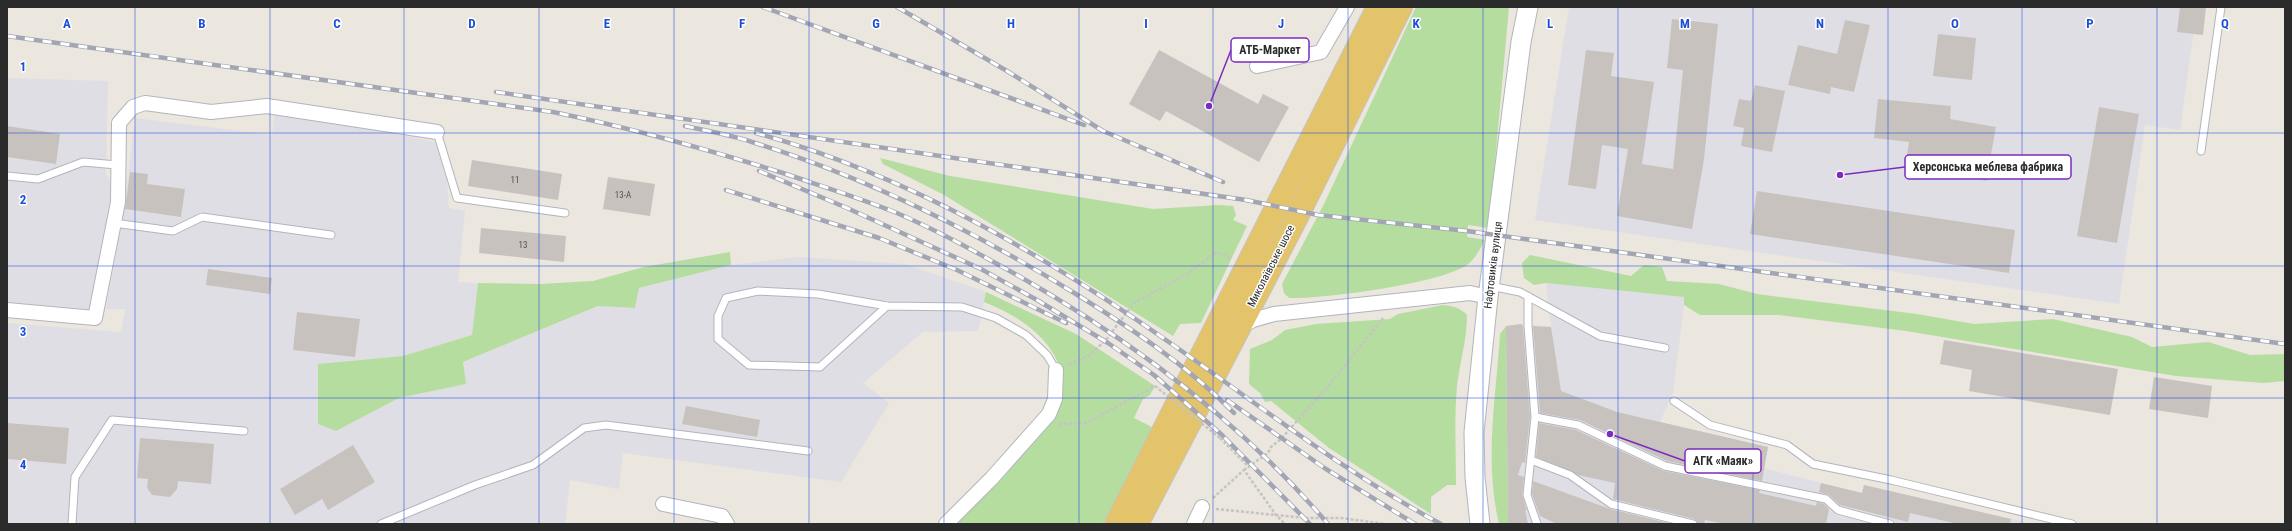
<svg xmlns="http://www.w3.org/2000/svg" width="2292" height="531" font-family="'Roboto Condensed',sans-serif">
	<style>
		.industrial { fill: #e0dee5 }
		.green { fill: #b6dda0 }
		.building { fill: #c7c2be }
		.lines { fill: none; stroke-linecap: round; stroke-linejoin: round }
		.lane-casing { stroke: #b2b5bd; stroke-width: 9 }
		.street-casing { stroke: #b2b5bd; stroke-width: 16 }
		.secondary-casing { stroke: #b2b5bd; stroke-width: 21 }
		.primary-casing { stroke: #c4c4c4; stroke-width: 24 }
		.path { stroke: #c4c4c4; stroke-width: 2.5; stroke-dasharray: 3 2; stroke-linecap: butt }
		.lane { stroke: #fff; stroke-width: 7 }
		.street { stroke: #fff; stroke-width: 14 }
		.secondary { stroke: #fff; stroke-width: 19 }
		.primary { stroke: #e4c46b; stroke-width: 22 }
		.rail-casing { stroke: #a2a5b3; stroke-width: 4.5 }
		.rail { stroke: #fff; stroke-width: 3; stroke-dasharray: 9; stroke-linecap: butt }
		.path-bridge { stroke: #c4c4c4; stroke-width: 2.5; stroke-dasharray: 3 2; stroke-linecap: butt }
		.grid { fill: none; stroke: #1d4ed8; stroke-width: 1; stroke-opacity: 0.55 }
		.labels { text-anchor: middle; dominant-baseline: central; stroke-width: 3; stroke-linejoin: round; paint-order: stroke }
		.number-label { font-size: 9px; fill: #525150 }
		.street-label { font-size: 11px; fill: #2b2b2b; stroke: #fff }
		.grid-label { font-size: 13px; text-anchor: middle; font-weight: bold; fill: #1d4ed8; stroke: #fff; stroke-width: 3; stroke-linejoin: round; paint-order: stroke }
		.leader { fill: none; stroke: #7b2cbf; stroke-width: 1.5 }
		.callout-dot { fill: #7b2cbf; stroke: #fff; stroke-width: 1.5 }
		.callout { fill: #fff; stroke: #7b2cbf; stroke-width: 1.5 }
		.callout-label { font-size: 12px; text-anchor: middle; font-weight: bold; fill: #2b2b2b }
	</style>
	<rect width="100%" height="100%" fill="#ebe6de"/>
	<path class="industrial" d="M1569,7H2197L2180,130L2145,125L2119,304L1535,220Z
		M7,78L108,81L106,174L112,184L104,239L89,309L7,302Z
		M275,111L436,142L447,177L449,208L465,211L458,282L478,283L472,335L403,356L319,364L336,431L399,398L466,384L463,362L599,306L635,308L639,288L731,265L798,257L905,264L986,292L978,331L923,332L863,383L889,403L841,482L623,453L619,489L570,480L565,524H7V323L121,332L125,309H106L124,208L135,118L272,135Z
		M1546,283L1685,297L1673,393L1660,422L1768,447L1764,468L1821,483L1862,493L1864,485L2033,524H1508L1506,326L1521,324L1551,327Z"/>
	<path class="green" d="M1416,7H1509L1489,228L1468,225L1467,237L1485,240C1480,249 1475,259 1467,265C1438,284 1324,299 1289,298L1284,293L1282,284L1324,204Z
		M880,158L950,176L1153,209L1219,205L1233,206L1236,215L1233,220L1247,226L1201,323L1180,324L1173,336L944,195L883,164Z
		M730,252L731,265L639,288L635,308L598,306L463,362L466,384L399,398L336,431L318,424V364L403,356L472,335L478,283L539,284L593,281L644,267Z
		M1530,255L1631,276L1644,265L1662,267L1667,281L1719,284L1757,294L1917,314L1974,324L2053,319L2132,337L2152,347L2208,342L2250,355L2285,354V381L2263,383L2176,376L1906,331L1779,315H1700L1684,305V297L1546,283L1534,285L1524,278L1522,263Z
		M986,292L1076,334L1155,386L1150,395L1143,399L1134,418L1152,427L1103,524H955C982,495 1007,464 1035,435C1040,430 1049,426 1054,420C1059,412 1061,400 1062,391C1066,346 1021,316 984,302Z
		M1443,305C1454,306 1460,308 1467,315C1467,339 1460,362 1457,386C1454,419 1456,452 1456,485H1447L1431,497V514L1329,448L1271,401L1265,402L1260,393L1249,384L1250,349L1272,340L1285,330L1316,324L1390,319L1398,314Z
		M1506,326L1508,524H1499C1484,462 1496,397 1500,334Z"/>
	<path class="building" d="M2180,7H2206L2203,35L2177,32Z
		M1672,19L1718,24L1704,159L1692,229L1617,216L1628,149L1602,145L1596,189L1568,185L1586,50L1614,53L1611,76L1654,82L1642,164L1673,169L1683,70L1667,68Z
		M1845,20L1870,25L1854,92L1831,87L1830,94L1788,85L1798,45L1837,54Z
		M1938,34L1976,38L1972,80L1933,76Z
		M1159,50L1258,104L1263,94L1289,107L1259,162L1166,111L1160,121L1129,104Z
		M1755,85L1785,91L1772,152L1741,146L1744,128L1733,126L1739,99L1751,101Z
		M1878,99L1951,106L1950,119L1996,127L1991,154L2006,157L2003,171L1989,169L1987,181L1960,176L1963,161L1907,155L1909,142L1874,138Z
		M2099,107L2139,114L2117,243L2077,236Z
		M7,126L60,134L56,164L7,157Z
		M472,160L562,174L558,200L468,186Z
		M130,172L148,174L147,184L185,189L181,217L125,209Z
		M608,177L655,184L650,216L603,209Z
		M1757,191L2015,230L2009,273L1750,234Z
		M481,228L566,236L564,262L479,253Z
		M208,269L272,278L270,294L206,285Z
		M297,312L360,319L355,357L293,350Z
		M1521,324L1523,326L1530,417L1525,463L1522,462L1518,475L1524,477L1522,495L1527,511L1525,510L1528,524H1508L1506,326Z
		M1533,326L1551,327L1561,391L1617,412L1768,447L1762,481L1667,461L1580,420L1540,413Z
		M1944,340L2118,369L2110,415L1969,391L1972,370L1940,364Z
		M2154,377L2212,386L2208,418L2149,409Z
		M686,406L760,420L757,437L682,424Z
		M7,423L69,428L66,464L7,459Z
		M1539,423L1576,430L1664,471L1760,490L1759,493L1816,506L1817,502L1824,504L1829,509L1826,524H1725L1705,520L1704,524H1698L1694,519L1613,499L1615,483L1578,475L1536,457Z
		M140,438L214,444L211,484L178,481L177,489L170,497L152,495L147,488L148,479L137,478Z
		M353,445L375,482L328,510L322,499L295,515L280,489Z
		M1533,481L1610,509L1672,524H1557L1540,516L1532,494Z
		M1821,483L1862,493L1864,485L2011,519L2010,524H1958L1910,513L1908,522L1840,505L1829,495L1819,492Z"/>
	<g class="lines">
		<defs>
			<path id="lane" d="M437,132L457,198L565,213
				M2201,151L2221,7
				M7,176L38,179L83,162L117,165
				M114,223L173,231L202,217L331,235
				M1490,286L1520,292L1600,336L1665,348
				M1528,296V326L1535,417L1527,495L1537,524
				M887,306L820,367L749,365L718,339V316L726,298L758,291L818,294L887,306L962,307L996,318L1026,335L1047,355L1056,370
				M1674,401L1710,425L1787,445L1813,464L1891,480L2072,524
				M1535,417L1578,425L1665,466L1826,499L1838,510L1890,524
				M1531,460L1570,475L1611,504L1693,524
				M72,524L75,477L112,420L244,431
				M381,524L475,485L533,465L584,428L606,425L808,451"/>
			<path id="street" d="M1257,66L1321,52L1347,7
				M7,310L95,318L118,202L119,123L133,107L145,103L211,112L267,106L437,132
				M1240,327L1253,320L1274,314L1470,293L1488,297
				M663,504L722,516L727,524
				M946,524L992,478L1049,414L1055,399L1056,370
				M1194,524L1202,507"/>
			<path id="secondary" d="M1480,524L1475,477L1474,432L1488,297L1521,42L1528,7"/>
			<path id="primary" d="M1116,524L1378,7
				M1137,524L1295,221L1401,7"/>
		</defs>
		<use href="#lane" class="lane-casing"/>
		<use href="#street" class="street-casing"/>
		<use href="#secondary" class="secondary-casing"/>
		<use href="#primary" class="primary-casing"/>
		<path class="path" d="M1069,364L1088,356L1105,341L1134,303L1187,274L1217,252L1230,258
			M1059,424L1086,423L1155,386
			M1220,438L1249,467
			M1244,470L1268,453L1271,447L1281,439L1336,377L1383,318
			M1213,498L1244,470L1276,515L1285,524
			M1216,509L1305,518H1341L1386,524"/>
		<use href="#lane" class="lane"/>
		<use href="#street" class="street"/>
		<use href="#secondary" class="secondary"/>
		<use href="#primary" class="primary"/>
		<defs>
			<path id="rail" d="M763,7L1084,125
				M897,7L1007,71L1103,131L1223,182
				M7,36L553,112C632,128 706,149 783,173C821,186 860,198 897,213C929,227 960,243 990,260C1115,328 1235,415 1328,524
				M496,92L1246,200L1318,215L1467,231L2285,344
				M685,126C707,131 731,135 752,142C866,177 970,229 1071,291C1129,327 1186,364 1234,413
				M756,133C908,175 1048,257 1176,347C1263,408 1347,474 1441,524
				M759,171L847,208L981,269L1037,300L1108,343L1154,375L1222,435L1310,524
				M726,190L879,238L957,270L1066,323
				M1227,400L1326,469L1415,524"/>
		</defs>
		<use href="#rail" class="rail-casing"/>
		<use href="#rail" class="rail"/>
		<path class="path-bridge" d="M1155,386L1220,438"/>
	</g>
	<path class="grid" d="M135,7V524M270,7V524M404,7V524M539,7V524M674,7V524M809,7V524M944,7V524M1079,7V524M1213,7V524M1348,7V524M1483,7V524M1618,7V524M1753,7V524M1888,7V524M2022,7V524M2157,7V524M7,133H2285M7,266H2285M7,398H2285"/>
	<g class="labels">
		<g class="number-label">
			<text x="515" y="180">11</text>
			<text x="623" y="195">13-А</text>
			<text x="523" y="245">13</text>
		</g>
		<g class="street-label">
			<text transform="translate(1493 265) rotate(-83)">Нафтовиків вулиця</text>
			<text transform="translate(1271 266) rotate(-63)">Миколаївське шосе</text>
		</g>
	</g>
	<g class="grid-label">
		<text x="67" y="28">A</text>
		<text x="202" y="28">B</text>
		<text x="337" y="28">C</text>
		<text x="472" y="28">D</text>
		<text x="607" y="28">E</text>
		<text x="742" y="28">F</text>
		<text x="876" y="28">G</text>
		<text x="1011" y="28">H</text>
		<text x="1146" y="28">I</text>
		<text x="1281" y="28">J</text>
		<text x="1416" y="28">K</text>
		<text x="1550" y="28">L</text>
		<text x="1685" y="28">M</text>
		<text x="1820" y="28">N</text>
		<text x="1955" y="28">O</text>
		<text x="2090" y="28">P</text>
		<text x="2225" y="28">Q</text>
		<text x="23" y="71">1</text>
		<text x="23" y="204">2</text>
		<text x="23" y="336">3</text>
		<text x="23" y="469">4</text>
	</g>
	<path class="leader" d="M1209 106L1231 50M1840 175L1905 167M1610 434L1685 461"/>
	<g class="callout-dot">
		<circle cx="1209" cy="106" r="4"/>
		<circle cx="1840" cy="175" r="4"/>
		<circle cx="1610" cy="434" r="4"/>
	</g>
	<g class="callout">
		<rect x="1231" y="38" width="78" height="24" rx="4"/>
		<rect x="1905" y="155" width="166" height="24" rx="4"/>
		<rect x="1685" y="449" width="76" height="24" rx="4"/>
	</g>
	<g class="callout-label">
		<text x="1270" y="54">АТБ-Маркет</text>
		<text x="1988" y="171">Херсонська меблева фабрика</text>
		<text x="1723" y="465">АГК «Маяк»</text>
	</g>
	<rect width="2292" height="531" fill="none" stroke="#2b2b2b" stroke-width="16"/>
</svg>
